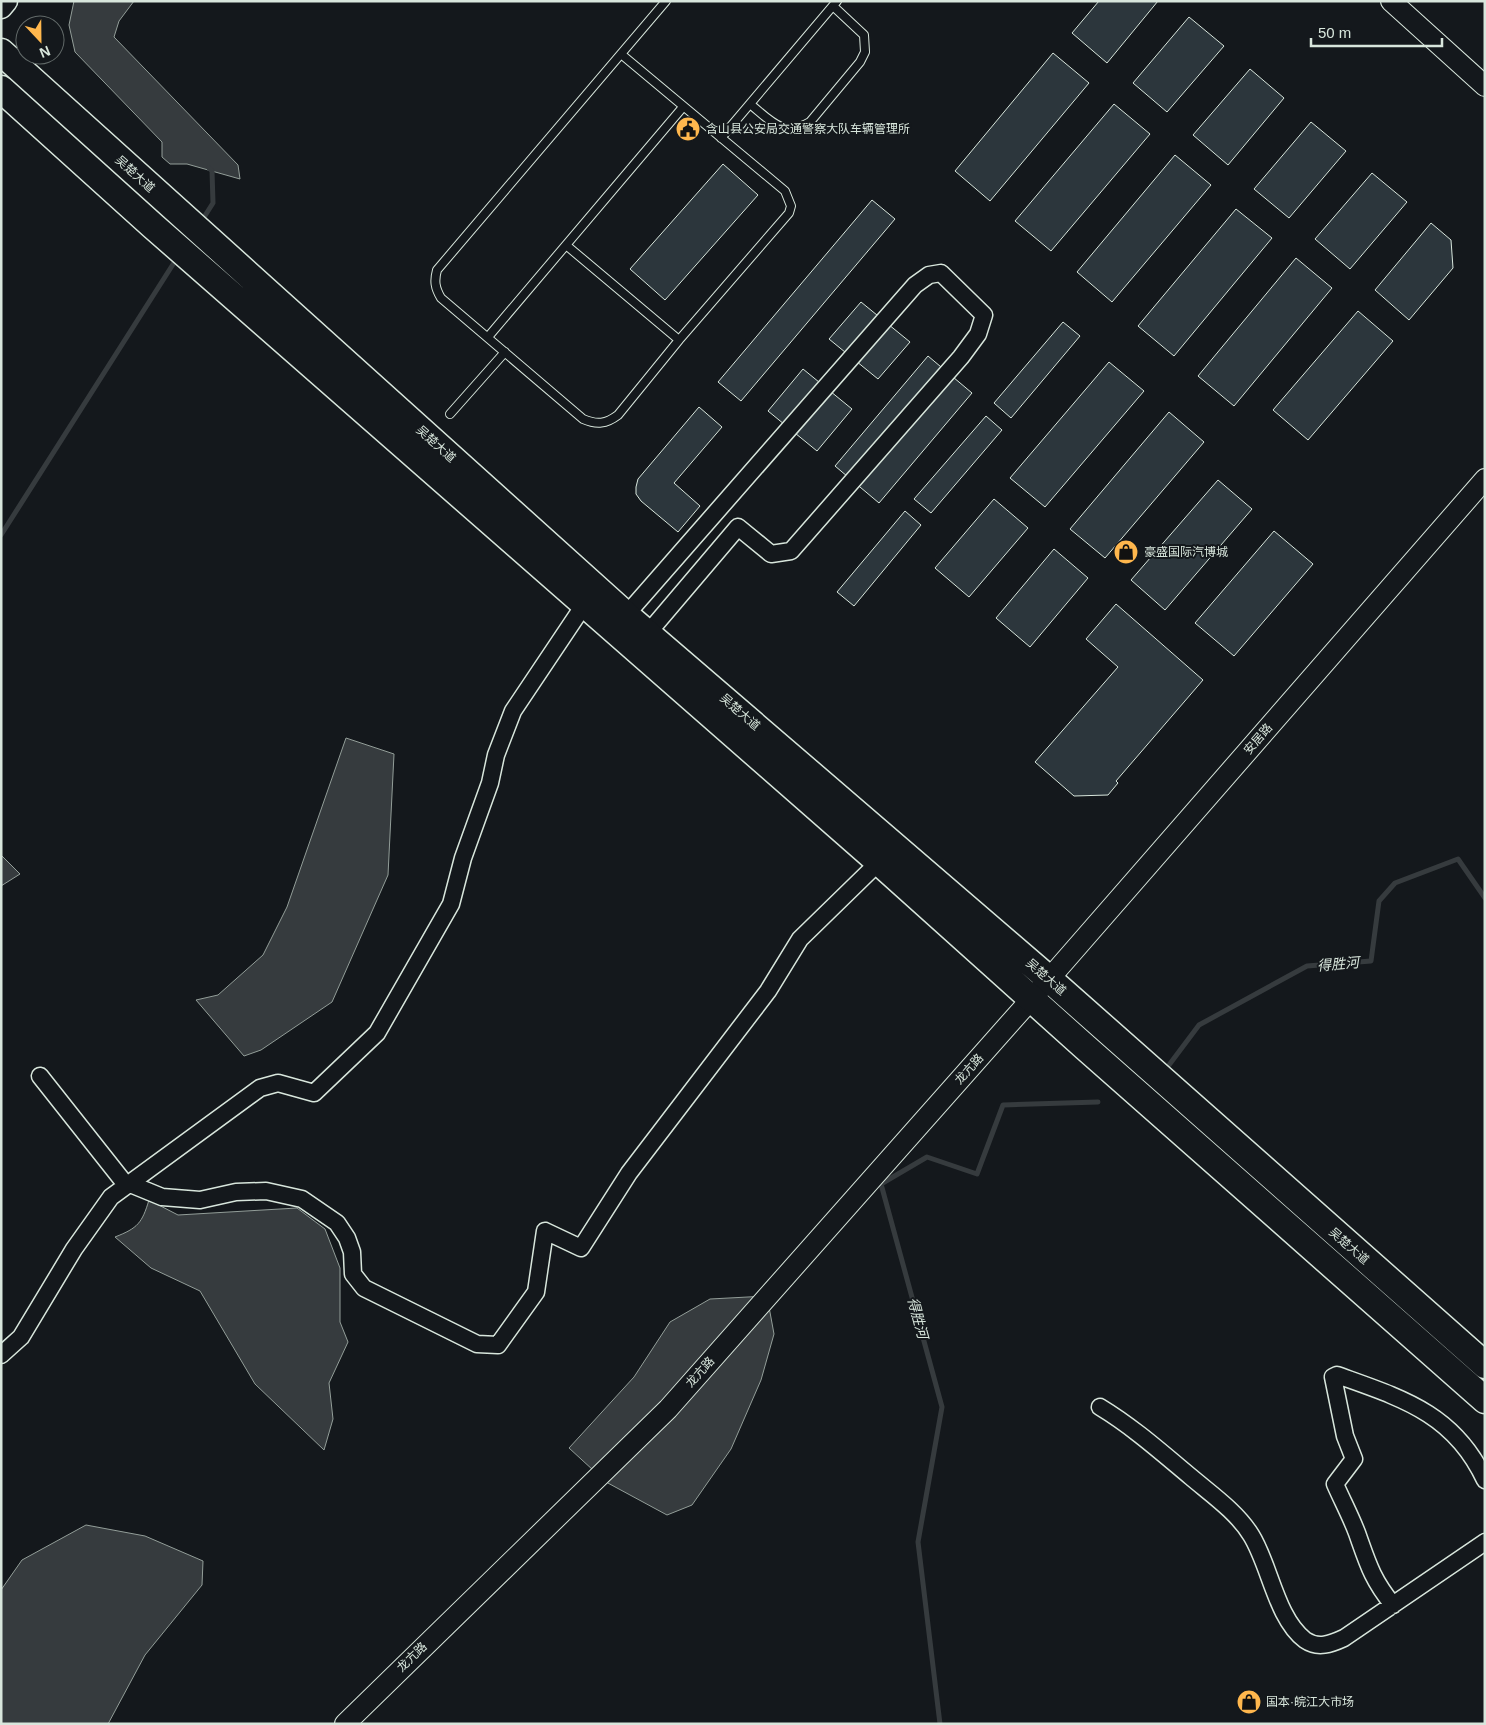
<svg xmlns="http://www.w3.org/2000/svg" width="1486" height="1725" font-family="Helvetica,'Noto Sans SC',sans-serif">
	<style>
		.water { fill: #363b3e; stroke: #939e99 }
		.lines { fill: none; stroke-linecap: round; stroke-linejoin: round }
		.stream { stroke: #363b3e; stroke-width: 5 }
		.building { fill: #2c363c; stroke: #d8e6dc }
		.service-casing { stroke: #d8e6dc; stroke-width: 10 }
		.minor-casing { stroke: #d8e6dc; stroke-width: 19 }
		.tertiary-casing { stroke: #d8e6dc; stroke-width: 22 }
		.secondary-casing { stroke: #d8e6dc; stroke-width: 25 }
		.trunk-casing { stroke: #d8e6dc; stroke-width: 29 }
		.service { stroke: #14181c; stroke-width: 8 }
		.minor { stroke: #14181c; stroke-width: 16 }
		.tertiary { stroke: #14181c; stroke-width: 20 }
		.secondary { stroke: #14181c; stroke-width: 22 }
		.trunk { stroke: #14181c; stroke-width: 26 }
		.labels { text-anchor: middle; dominant-baseline: central; stroke-width: 4; stroke-linejoin: round; paint-order: stroke }
		.poi-label { font-size: 12px; fill: #d8e6dc; stroke: #14181c; text-anchor: start }
		.street-label { font-size: 12px; fill: #d8e6dc; stroke: #14181c }
		.water-label { font-size: 14px; font-style: italic; fill: #d8e6dc; stroke: #14181c }
	</style>
	<rect width="100%" height="100%" fill="#14181c"/>
	<path class="water" d="M74,1H134L119,21L114,37L238,165L240,179L187,164H170L162,157V142L75,52L69,25Z
		M346,738L394,754L388,875L332,1002L261,1050L244,1056L196,1000L218,995L263,955L287,907Z
		M1,855L20,874L1,886Z
		M149,1200L178,1215L297,1208L325,1229L340,1268V1322L348,1342L329,1383L333,1419L324,1450L255,1384L200,1291L151,1268L115,1237C138,1228 142,1223 149,1200Z
		M767,1296L774,1334L761,1380L731,1449L692,1505L667,1515L606,1482L569,1448L634,1377L670,1322L710,1299Z
		M86,1525L145,1536L203,1561L202,1585L145,1655L108,1724H1V1590L22,1560Z"/>
	<g class="lines">
		<path class="stream" d="M201,222L213,203L212,171L209,168
			M1,535L177,258
			M1169,1065L1199,1025L1307,966L1371,961L1379,901L1395,883L1458,859L1485,898
			M940,1724L918,1542L942,1407L881,1184L927,1157L977,1174L1003,1105L1098,1102"/>
	</g>
	<path class="building" d="M1099,1H1158L1107,63L1072,33Z
		M1189,17L1224,46L1167,112L1133,83Z
		M1053,53L1089,83L990,201L955,171Z
		M1250,69L1284,98L1228,165L1193,135Z
		M1114,104L1150,134L1051,251L1015,221Z
		M1311,122L1346,151L1289,218L1254,189Z
		M1175,155L1211,185L1112,302L1077,272Z
		M723,164L758,195L665,300L630,269Z
		M1372,173L1407,202L1350,269L1315,239Z
		M872,200L895,219L741,401L718,382Z
		M1236,209L1272,238L1174,356L1138,326Z
		M1431,223L1451,240L1453,268L1409,320L1375,290Z
		M1296,258L1332,288L1234,406L1198,376Z
		M861,302L910,342L878,379L829,339Z
		M1358,311L1393,341L1308,440L1273,410Z
		M1063,322L1080,336L1011,418L994,403Z
		M928,356L972,393L879,503L835,466Z
		M1109,362L1144,391L1045,507L1010,478Z
		M803,369L852,409L817,451L768,411Z
		M699,407L722,427L674,483L700,506L678,532L641,501L636,494V487L638,479Z
		M1169,412L1204,442L1105,558L1070,529Z
		M986,416L1002,430L931,513L914,499Z
		M1218,480L1252,509L1165,610L1131,580Z
		M994,499L1028,528L969,597L935,568Z
		M905,511L921,525L854,606L837,592Z
		M1274,531L1313,564L1234,656L1195,623Z
		M1054,549L1088,578L1030,647L996,618Z
		M1116,604L1203,680L1116,781L1118,783L1108,795L1074,796L1035,762L1118,667L1086,639Z"/>
	<g class="lines">
		<defs>
			<path id="service" d="M621,54L785,191L791,206L789,213L679,340L618,415C606,424 597,425 583,419L441,298C435,288 434,281 437,270L666,1
				M750,104C771,121 783,138 810,122L860,62L865,52L864,35L833,6
				M721,138L837,1
				M566,245L679,340
				M488,337L683,107
				M450,414L505,352"/>
			<path id="minor" d="M626,615L915,285L929,275L941,273L984,315L978,334L961,357L791,551L771,554L738,527L648,633
				M40,1076L123,1181L162,1197L200,1200L236,1192L266,1191L302,1199L337,1223L347,1238L352,1252L353,1274L364,1288L477,1344L498,1345L536,1292L545,1231L581,1248L629,1173L768,991L800,939L879,862
				M1,1355L21,1337L74,1249L111,1197L260,1088L278,1083L314,1093L377,1033L451,904L463,858L490,783L496,755L513,711L584,605
				M1100,1407C1133,1427 1161,1452 1191,1477C1211,1494 1237,1512 1251,1535C1270,1565 1276,1618 1305,1640C1318,1649 1331,1644 1344,1638L1485,1542
				M1393,1605C1372,1579 1368,1564 1357,1533C1351,1517 1342,1500 1335,1484L1354,1459L1345,1436L1333,1377L1337,1375C1401,1398 1454,1413 1485,1480"/>
			<path id="tertiary" d="M1391,1L1485,86
				M345,1724L668,1409L1049,979L1485,479"/>
			<path id="secondary" d="M1,7L6,1"/>
			<path id="trunk" d="M1,52L626,615L1049,979L1485,1365
				M1,89L153,226L879,862L1085,1047L1485,1400"/>
		</defs>
		<use href="#service" class="service-casing"/>
		<use href="#minor" class="minor-casing"/>
		<use href="#tertiary" class="tertiary-casing"/>
		<use href="#secondary" class="secondary-casing"/>
		<use href="#trunk" class="trunk-casing"/>
		<use href="#service" class="service"/>
		<use href="#minor" class="minor"/>
		<use href="#tertiary" class="tertiary"/>
		<use href="#secondary" class="secondary"/>
		<use href="#trunk" class="trunk"/>
	</g>
	<defs>
		<symbol id="civic-disc" viewBox="-11 -11 22 22"><circle r="9.5" fill="#ffb74d" stroke="#14181c"/><path d="M-.6-6.5H3V-4.5H.6V-3L4-1V1h2V6H-6V1h2V-1L-.6-3ZM-1.2 2.5V6h2.4V2.5Z" fill="#111"/></symbol>
		<symbol id="shop-disc" viewBox="-11 -11 22 22"><circle r="9.5" fill="#ffb74d" stroke="#14181c"/><path d="M-5-2.5h2.3a2.7 3.5 0 0 1 5.4 0H5L5.5 6h-11ZM-1.5-2.5h3a1.5 2.3 0 0 0-3 0Z" fill="#111"/></symbol>
	</defs>
	<g fill-rule="evenodd">
		<use href="#civic-disc" x="674" y="115" width="28" height="28"/>
		<use href="#shop-disc" x="1112" y="538" width="28" height="28"/>
		<use href="#shop-disc" x="1235" y="1688" width="28" height="28"/>
	</g>
	<g class="labels">
		<g class="poi-label">
			<text x="706" y="129">含山县公安局交通警察大队车辆管理所</text>
			<text x="1144" y="552">豪盛国际汽博城</text>
			<text x="1266" y="1702">国本·皖江大市场</text>
		</g>
		<g class="street-label">
			<text transform="translate(135 174) rotate(42)">吴楚大道</text>
			<text transform="translate(436 444) rotate(42)">吴楚大道</text>
			<text transform="translate(740 712) rotate(41)">吴楚大道</text>
			<text transform="translate(1258 739) rotate(-49)">安居路</text>
			<text transform="translate(1046 977) rotate(41)">吴楚大道</text>
			<text transform="translate(969 1069) rotate(-48)">龙亢路</text>
			<text transform="translate(1349 1246) rotate(41)">吴楚大道</text>
			<text transform="translate(700 1372) rotate(-48)">龙亢路</text>
			<text transform="translate(412 1657) rotate(-44)">龙亢路</text>
		</g>
		<g class="water-label">
			<text transform="translate(1338 964) rotate(-5)">得胜河</text>
			<text transform="translate(918 1318) rotate(75)">得胜河</text>
		</g>
	</g>
	<rect width="1486" height="1725" fill="none" stroke="#d8e6dc" stroke-width="5"/>
	<g transform="translate(40 40) rotate(158)"><circle r="24" fill="#14181c" stroke="#626a69"/>
	<path d="M0-4L9 19L0 12L-9 19Z" fill="#ffb74d"/>
	<text y="-8" font-size="14" font-weight="bold" text-anchor="middle" fill="#d8e6dc">N</text>
	</g>
	<path d="M1311 38v8h131v-8" fill="none" stroke="#d8e6dc" stroke-width="2.5"/>
	<text x="1318" y="38" font-size="15" fill="#d8e6dc" stroke="#14181c" stroke-width="4" paint-order="stroke">50 m</text>
</svg>
